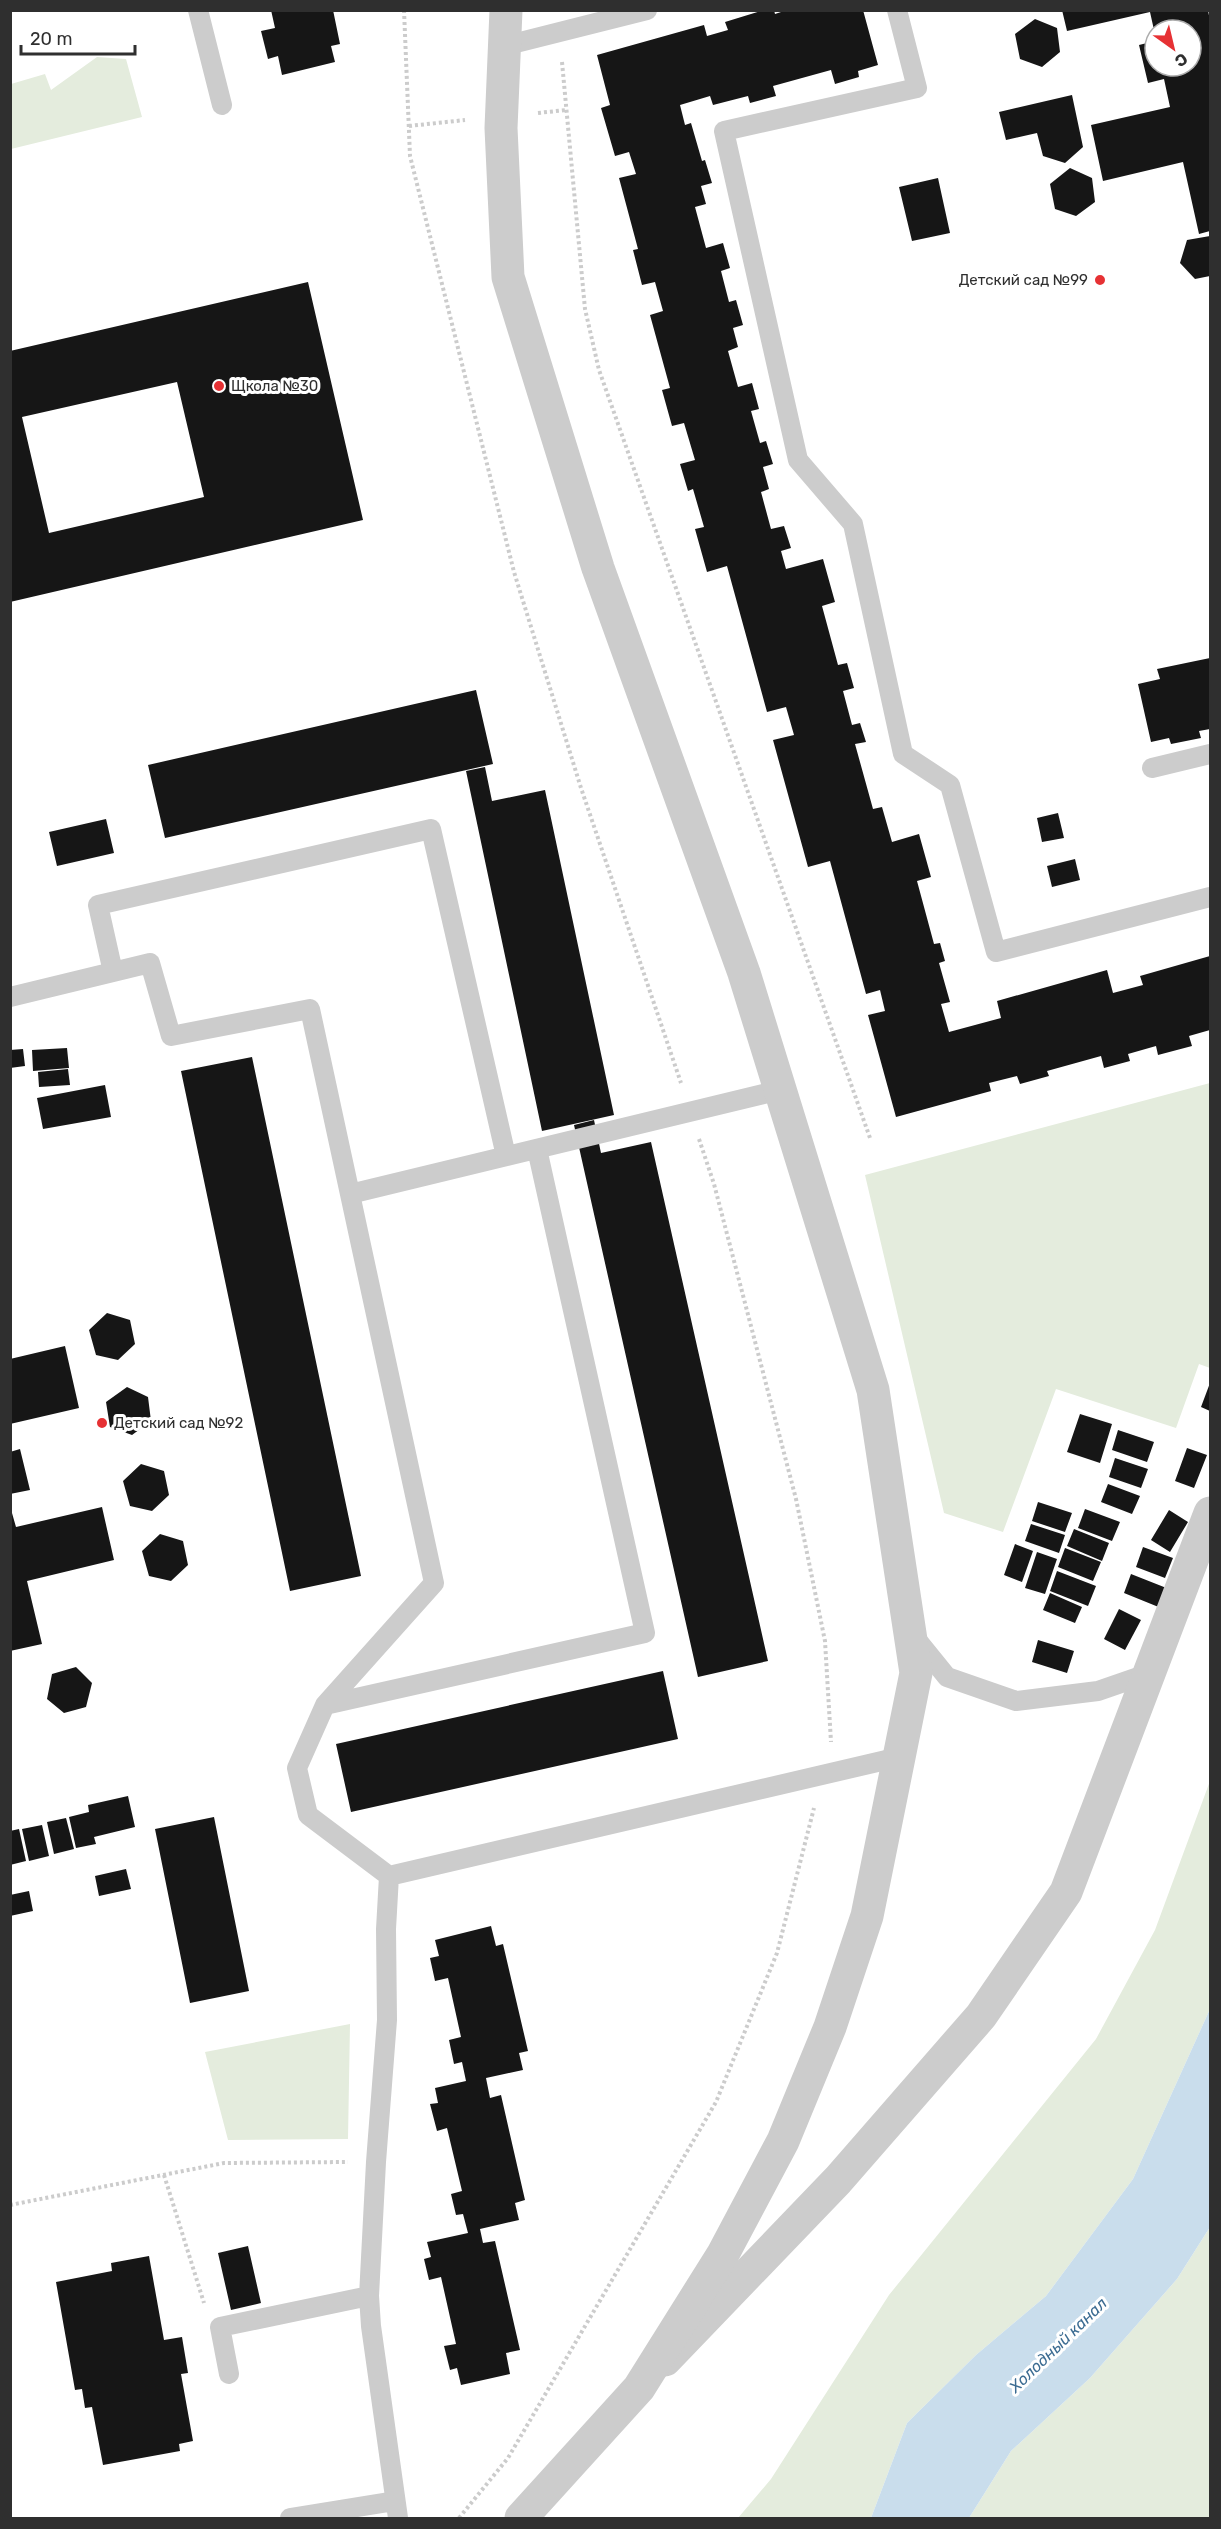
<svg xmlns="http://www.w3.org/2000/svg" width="1221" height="2529" font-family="Rubik,sans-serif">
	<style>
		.green { fill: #e4ecdd }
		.water { fill: #c9ddec }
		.building { fill: #161616; fill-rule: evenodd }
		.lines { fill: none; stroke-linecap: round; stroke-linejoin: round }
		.path { stroke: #ccc; stroke-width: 4; stroke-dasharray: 3 3; stroke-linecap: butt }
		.service { stroke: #ccc; stroke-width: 20 }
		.minor { stroke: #ccc; stroke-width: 33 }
		.tertiary { stroke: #ccc; stroke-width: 33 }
		.poi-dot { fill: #e63134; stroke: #fff; stroke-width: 2 }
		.labels { text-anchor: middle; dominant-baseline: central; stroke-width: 6; stroke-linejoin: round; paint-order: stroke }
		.poi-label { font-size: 15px; fill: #2f2f2f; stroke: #fff; text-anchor: start }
		.water-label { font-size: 16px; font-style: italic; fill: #3c6c92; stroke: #fff }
	</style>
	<rect width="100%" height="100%" fill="#fff"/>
	<path class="green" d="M97,57L126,59L142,117L11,149V84L45,74L51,90Z
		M1210,1083V1368L1199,1364L1176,1428L1056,1389L1003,1532L944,1513L865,1175Z
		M1210,1781V2009L1133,2179L1046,2296L976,2355L907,2423L871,2518H738L771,2479L889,2295L1096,2039L1155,1930Z
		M350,2024L348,2139L228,2140L205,2052Z
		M1210,2227V2518H969L1011,2451L1090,2378L1177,2279Z"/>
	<path class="water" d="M1210,2009V2227L1177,2279L1090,2378L1011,2451L969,2518H871L907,2423L976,2355L1046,2296L1133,2179Z"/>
	<path class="building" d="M271,10H333L340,44L331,46L335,62L282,75L278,56L268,59L261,31L275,28Z
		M764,10H774L775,14L787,10H863L878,65L858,71L859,77L835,84L831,70L773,86L776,96L750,103L748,96L713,105L710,96L680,105L685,125L691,123L702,161L705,160L712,183L701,186L706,204L695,207L706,248L723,243L730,268L721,271L729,302L736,300L743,325L733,328L738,347L728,351L738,387L752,383L759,409L751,411L760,443L766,441L773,464L763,467L769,489L761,492L771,529L784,526L791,548L781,551L786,569L823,559L835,602L822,606L838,665L847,663L854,688L843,691L852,725L860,723L866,742L855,744L873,809L882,807L892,842L919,834L931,877L917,881L934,944L940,943L945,961L939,963L950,1002L941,1004L949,1032L1001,1018L997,1001L1107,970L1113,993L1143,985L1140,976L1210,956V1030L1189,1036L1192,1046L1158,1055L1156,1046L1128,1054L1130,1061L1104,1068L1101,1056L1047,1071L1049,1076L1020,1084L1017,1076L989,1083L991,1091L896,1117L868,1015L885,1011L880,990L866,994L830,861L808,867L773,740L794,735L786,707L767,712L727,566L707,572L695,529L704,527L693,489L688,491L680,464L695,460L684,423L672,426L662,390L670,388L650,315L663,311L655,282L642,285L633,250L638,249L619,178L636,174L629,152L615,156L601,108L610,105L597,55L704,25L707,36L728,30L725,22Z
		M1062,10H1208L1210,21V231L1199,234L1183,162L1103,181L1091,125L1170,107L1164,79L1148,83L1139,45L1155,41V66H1191V30H1154L1150,12L1067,31Z
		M1035,19L1057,28L1060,52L1042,67L1020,59L1015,34Z
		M1072,95L1083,147L1065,163L1043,156L1037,133L1006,140L999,112Z
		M1070,168L1092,178L1095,202L1076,216L1055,209L1050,184Z
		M938,178L950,233L912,241L899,187Z
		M1210,236V276L1195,279L1180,263L1187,240Z
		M308,282L363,520L10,602V351ZM177,382L204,497L49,533L22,417Z
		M1210,658V729L1199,731L1201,738L1171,744L1169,738L1151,742L1138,684L1160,679L1157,669Z
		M476,690L493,764L165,838L148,765Z
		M485,767L492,801L545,790L614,1115L542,1131L466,771Z
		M1058,813L1064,838L1042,842L1037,818Z
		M106,819L114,853L57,866L49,832Z
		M1075,859L1080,880L1052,887L1047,866Z
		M67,1048L69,1068L33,1071L32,1050Z
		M23,1049L25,1066L10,1068V1050Z
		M252,1057L361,1576L290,1591L181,1071Z
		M68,1069L70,1085L39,1087L38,1072Z
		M105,1085L111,1117L43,1129L37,1098Z
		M594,1120L601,1153L651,1142L768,1661L698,1677L574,1125Z
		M107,1313L130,1320L135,1344L118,1360L96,1355L89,1330Z
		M65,1346L79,1408L10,1424V1359Z
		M1210,1383V1411L1201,1407Z
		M127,1387L148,1397L151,1421L132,1435L110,1427L106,1402Z
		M1080,1414L1112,1424L1100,1463L1067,1452Z
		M1118,1430L1154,1442L1147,1462L1112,1450Z
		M1187,1448L1207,1455L1194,1488L1175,1481Z
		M20,1449L30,1490L10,1494V1452Z
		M1115,1458L1148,1469L1141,1488L1109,1477Z
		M141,1464L164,1471L169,1495L152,1511L130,1506L123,1481Z
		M1108,1484L1140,1496L1132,1514L1101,1502Z
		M1038,1502L1072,1513L1065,1532L1032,1521Z
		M10,1506L16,1527L102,1507L114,1560L27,1581L42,1644L10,1651Z
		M1085,1509L1120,1522L1112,1541L1078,1528Z
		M1169,1510L1188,1522L1170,1552L1151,1540Z
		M1031,1524L1065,1535L1059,1553L1025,1541Z
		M1074,1529L1109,1543L1102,1561L1067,1546Z
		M160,1534L183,1541L188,1565L171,1581L149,1576L142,1551Z
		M1015,1544L1033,1551L1022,1582L1004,1575Z
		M1143,1547L1173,1558L1165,1578L1136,1567Z
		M1065,1548L1101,1562L1093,1581L1058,1567Z
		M1037,1552L1057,1559L1045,1594L1025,1588Z
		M1057,1571L1096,1586L1088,1606L1050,1591Z
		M1131,1574L1169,1589L1161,1608L1124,1593Z
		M1050,1593L1082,1607L1075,1623L1043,1610Z
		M1119,1609L1141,1620L1125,1650L1104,1639Z
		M1038,1640L1074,1651L1067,1673L1032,1662Z
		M76,1667L92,1683L86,1707L64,1713L47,1699L52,1674Z
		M663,1671L678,1739L351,1812L336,1744Z
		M128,1796L135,1827L94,1837L96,1844L76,1848L69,1817L89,1812L88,1805Z
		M214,1817L249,1991L190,2003L155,1829Z
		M66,1818L74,1849L54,1854L47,1822Z
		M42,1825L49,1856L29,1861L22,1829Z
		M19,1829L26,1861L10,1865V1831Z
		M126,1869L131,1889L99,1896L95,1876Z
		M29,1891L33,1911L10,1916V1895Z
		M491,1926L496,1946L503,1944L528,2051L519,2053L523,2070L486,2078L490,2098L501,2095L525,2200L515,2203L519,2220L480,2229L483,2243L495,2241L520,2350L506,2353L510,2374L461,2385L457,2368L450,2370L444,2346L456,2344L441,2277L429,2280L424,2259L431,2257L427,2242L468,2233L463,2214L456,2215L451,2194L462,2191L447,2128L437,2131L430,2104L438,2103L435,2088L466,2081L462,2062L454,2064L449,2040L461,2037L448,1978L435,1981L430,1958L439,1956L435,1940Z
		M248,2246L261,2303L231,2310L218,2253Z
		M149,2256L164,2340L182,2337L188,2373L181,2374L193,2441L179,2444L180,2451L103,2465L92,2407L85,2408L82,2389L75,2390L56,2282L112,2271L111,2263Z"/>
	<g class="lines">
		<path class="path" d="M404,10L410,156L514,572L581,788L681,1083
			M562,62L585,309L599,370L870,1138
			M538,113L566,110
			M409,126L465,120
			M699,1139L714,1184L796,1499L825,1641L831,1742
			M164,2175L204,2303
			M10,2205L224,2163L348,2162
			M459,2518L508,2458L716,2102L777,1953L814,1808"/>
		<path class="service" d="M198,10L222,105
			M897,10L917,88L724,131L798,460L853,524L903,754L950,785L996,952L1210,897
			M504,46L647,10
			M1152,768L1210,754
			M113,972L98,905L431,829L506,1156
			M10,997L150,963L171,1036L310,1009L434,1583L325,1705L297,1768L308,1815L389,1876
			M350,1194L780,1090
			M913,1635L947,1677L1016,1701L1098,1691L1150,1673
			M325,1705L645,1633L537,1149
			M229,2374L220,2327L369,2296
			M290,2518L395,2501
			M398,2518L371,2326L369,2296L376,2162L387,2020L386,1929L389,1876L899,1757"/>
		<path class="minor" d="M665,2360L838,2180L981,2016L1066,1892L1210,1513"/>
		<path class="tertiary" d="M506,10L501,128L508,277L598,568L744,973L873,1390L916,1673L867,1916L830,2027L783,2141L723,2254L639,2388L521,2518"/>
	</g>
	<g class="poi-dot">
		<circle cx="1100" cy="280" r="6"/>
		<circle cx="219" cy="386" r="6"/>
		<circle cx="102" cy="1423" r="6"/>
	</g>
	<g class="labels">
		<g class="poi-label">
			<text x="1088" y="280" text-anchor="end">Детский сад №99</text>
			<text x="231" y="386">Щкола №30</text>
			<text x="114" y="1423">Детский сад №92</text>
		</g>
		<g class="water-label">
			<text transform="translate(1058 2345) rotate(-44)">Холодный канал</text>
		</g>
	</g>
	<rect width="1221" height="2529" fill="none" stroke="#2f2f2f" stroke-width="24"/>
	<g transform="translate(1173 48) rotate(146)"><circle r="28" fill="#ffffff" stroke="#acacac" stroke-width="1.5"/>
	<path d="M0-4.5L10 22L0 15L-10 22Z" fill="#e63134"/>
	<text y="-9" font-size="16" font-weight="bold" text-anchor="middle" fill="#2f2f2f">С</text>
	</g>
	<path d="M21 45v9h114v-9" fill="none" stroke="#2f2f2f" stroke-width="3"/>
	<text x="30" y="45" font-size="18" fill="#2f2f2f" stroke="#ffffff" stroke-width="4.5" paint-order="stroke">20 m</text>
</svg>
